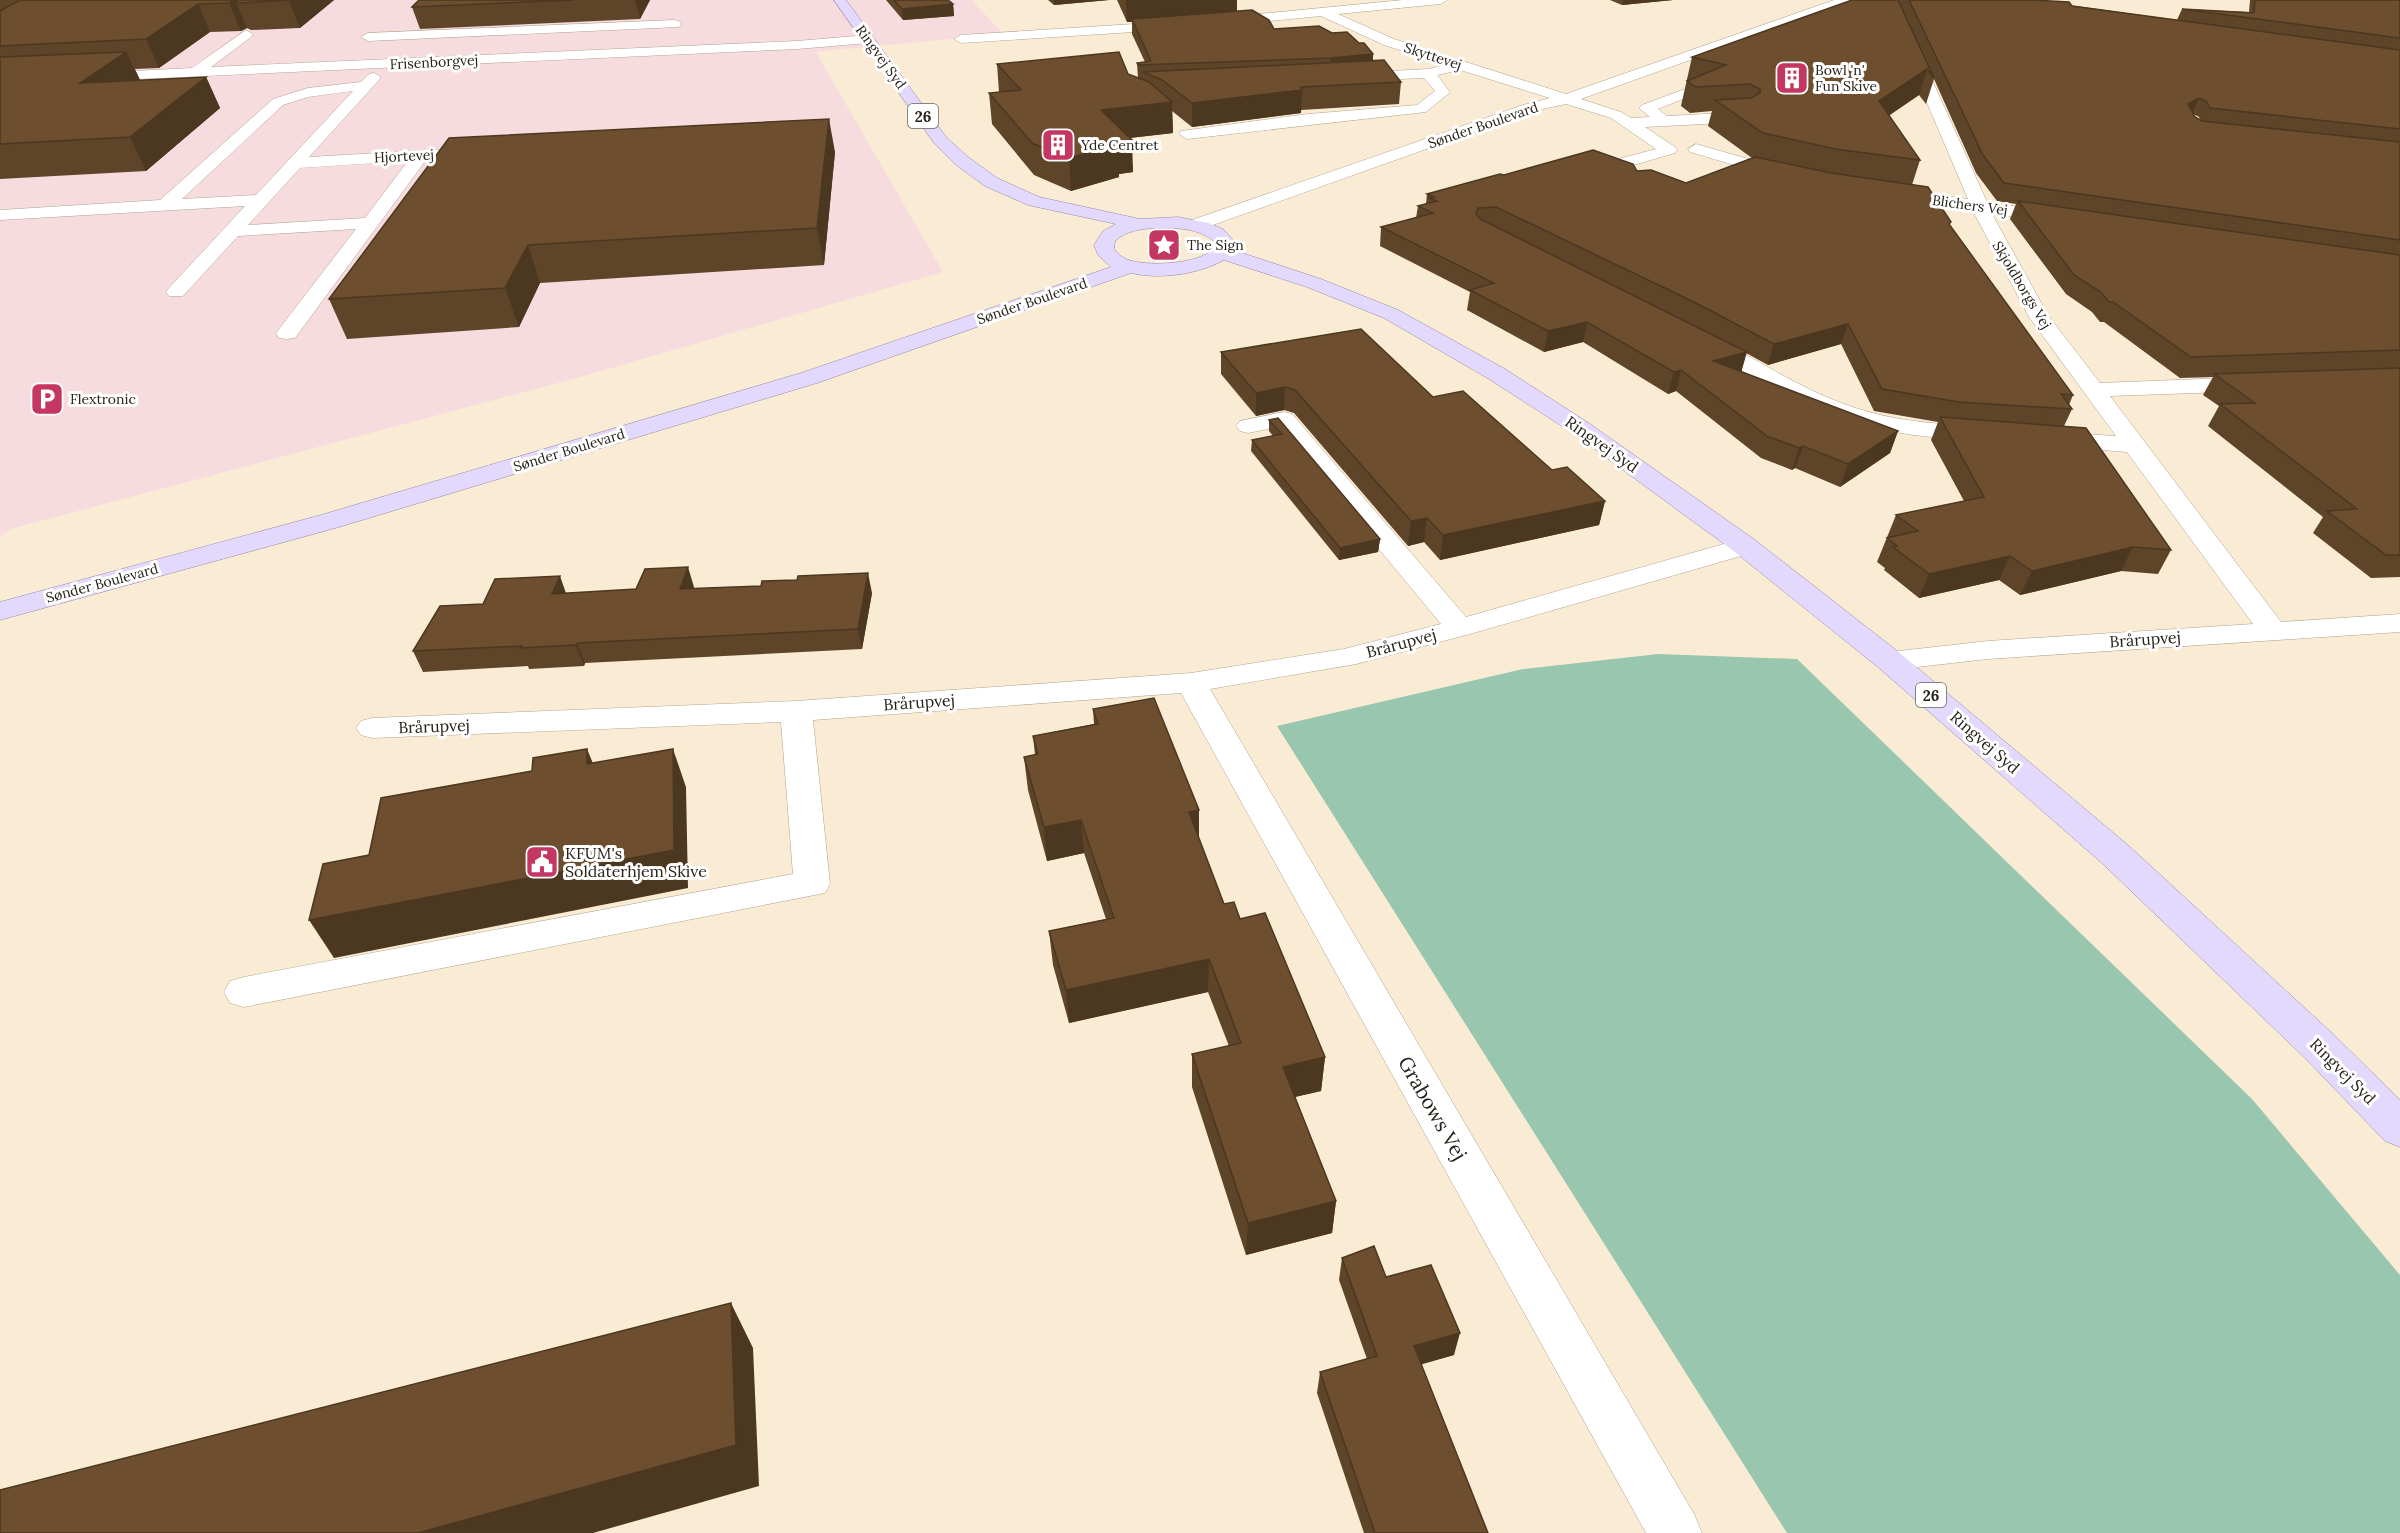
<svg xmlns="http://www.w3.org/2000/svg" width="2400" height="1533" font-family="Lora,serif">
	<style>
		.industrial { fill: #f7dcdf }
		.green { fill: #99c6ae }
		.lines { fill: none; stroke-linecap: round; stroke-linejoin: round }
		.minor-casing { stroke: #b0a38d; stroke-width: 1 }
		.major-casing { stroke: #9488ad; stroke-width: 1 }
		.minor { fill: #fff; fill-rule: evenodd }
		.major { fill: #e2d9fd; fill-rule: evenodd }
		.wall { fill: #5e4428; fill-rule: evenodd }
		.shaded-wall { fill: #4c3721 }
		.building { fill: #6d4f2f; stroke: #4c3721; stroke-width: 1.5 }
		.labels { text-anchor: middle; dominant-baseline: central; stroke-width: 6; stroke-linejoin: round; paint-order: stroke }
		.far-street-label { font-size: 14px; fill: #262119; stroke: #fff }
		.far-poi-label { font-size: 14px; fill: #262119; stroke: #fff; text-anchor: start }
		.shield { fill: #fff; stroke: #67645e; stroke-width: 1.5 }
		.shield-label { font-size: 15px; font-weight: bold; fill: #262119 }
		.street-label { font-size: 16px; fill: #262119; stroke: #fff }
		.poi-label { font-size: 16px; fill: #262119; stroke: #fff; text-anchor: start }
		.near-street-label { font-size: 20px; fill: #262119; stroke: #fff }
	</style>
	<rect width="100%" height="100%" fill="#faecd4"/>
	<path class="industrial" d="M0,0H979L972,1L1004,34L816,52L943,272L577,378L11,529L0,536Z"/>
	<path class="green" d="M1658,654L1797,659L2252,1099L2400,1275V1533H1787L1277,726L1523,669Z"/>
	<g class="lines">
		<defs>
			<path id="minor" d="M1403,0H1447L1441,4L1338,14L1394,39L1566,94L1834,0H1852L1850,3L1581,99L1621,112L1631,118L1650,117L1639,108L1642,105L1693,86L1700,90L1698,93L1658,109L1667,116L1744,112L1752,117L1744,122L1645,127L1675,147L1677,150L1675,153L1613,171L1607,170L1605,166L1607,162L1656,149L1611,118L1566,104L1533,111L1196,231L1189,229L1187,225L1189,221L1523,105L1550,98L1460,70L1437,75L1450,92L1426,112L1187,139L1179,134L1181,131L1308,114L1417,105L1435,91L1424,78L1352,81L1345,77L1352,73L1428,69L1446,65L1384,45L1321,16L1197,28L961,43L954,39L961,35L1197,20Z
				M674,20L679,21L681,24L679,27L368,41L361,37L368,33Z
				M246,30L253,34L251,37L211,67L797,41L868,35L875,39L868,43L797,49L94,81L87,77L94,73L192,68Z
				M1912,47L1919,51L1987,202L2057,213L2063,214L2066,218L2063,222L2057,223L1992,214L2048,315L2100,383L2252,377L2260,379L2263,384L2260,389L2252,391L2110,396L2281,622L2400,614V632L1988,659L1890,670L1879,668L1875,661L1879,654L1890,652L1988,641L2253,624L2127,452L2050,446L2041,444L2038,439L2041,434L2050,432L2116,436L2029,317L1973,211L1891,198L1885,197L1882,193L1885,189L1891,188L1968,199L1905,51Z
				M374,73L381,77L379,80L309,157L483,147L491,152L483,157L426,160L295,338L287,339L279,338L276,333L356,229L238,236L183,296H169L166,292L169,288L245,206L0,220V210L160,200L273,99L308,88L361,82L369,74ZM353,91L256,195L182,199L283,105L308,97ZM408,161L365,218L248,225L300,168Z
				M1696,144L1787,170L1790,174L1787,178L1781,179L1690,152L1688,149Z
				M1704,335L1712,336C1763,363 1813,397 1869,412C1904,422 1942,424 1978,427L1987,429L1990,434L1987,439C1969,443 1949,439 1931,437C1835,428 1779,390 1696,346L1693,341L1696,336Z
				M1284,412L1292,414L1466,617L1745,538L1755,540L1759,546L1755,552L1470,634L1356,664L1210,689L1694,1514L1702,1533H1646L1181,693L813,720L830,884L825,893L244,1007L230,1003L224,992L230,981L244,977L793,874L781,722L372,738L361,735L356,728L361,721L372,718L796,701L1191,673L1344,649L1441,624L1278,427L1248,433L1240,431L1236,426L1240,421Z"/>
			<path id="major" d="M834,0H846L946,137L968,157L997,178L1039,197L1140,219L1178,217L1208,223L1223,229L1236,243L1233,250L1321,279L1398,310L1505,369L1590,424L1755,540L1901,654L2129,846L2334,1035L2400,1100V1147L2385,1141L2306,1059L2103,864L1879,668L1735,552L1574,434L1489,379L1384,318L1307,287L1224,260C1199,274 1160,280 1131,273L817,383L339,527L0,620V602L321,515L801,373L1111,267L1098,255L1094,245L1103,231L1116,224L1028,205L985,186L956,165L934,143ZM1154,228C1177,228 1199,227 1217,244C1208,265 1142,268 1124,258C1120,256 1117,252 1114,249L1115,241C1126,231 1140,229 1154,228Z"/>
		</defs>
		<use href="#minor" class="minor-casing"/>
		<use href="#major" class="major-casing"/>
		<use href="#minor" class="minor"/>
		<use href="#major" class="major"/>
	</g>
	<path class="wall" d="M0,0H334L300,28L251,30L247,28L241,31L210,32L159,68L135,69L140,80L206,77L220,108L146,171L0,179Z
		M419,0H650L640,19L420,29L412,7Z
		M886,0H948L953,4L954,16L903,20Z
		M1048,0H1109L1054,5Z
		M1117,0H1237V11L1274,29L1332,33L1359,43L1373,54V61L1401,82L1399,104L1301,110V113L1192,127L1172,111L1173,133L1130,138L1133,172L1119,174V177L1071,191L1034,175L992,124L989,93L999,92L997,64L1128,74L1138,78L1137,63L1145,62L1132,34V22H1127Z
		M1610,0H1673L1622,5Z
		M1899,0H2032L2177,20L2182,9L2249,12L2250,0H2400V577L2371,578L2313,533L2323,517L2208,426L2219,406L2203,395L2213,377L2180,378L2104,322H2100L2092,312L2066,294L2010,219L2016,204L1997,201L1976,173L1934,79L1926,104L1919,95L1889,115L1920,160L1912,185L1950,226L2073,395L2069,405L2072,409L2064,426L2171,550L2158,574L2121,571L2020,595L1999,580L1919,598L1884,570L1885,568L1877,562L1896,515L1964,501L1931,440L1938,422L1874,411L1841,344L1768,365L1746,353L1741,372L1898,431L1890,453L1840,487L1795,468L1792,470L1761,458L1676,391L1668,394L1583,342L1544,352L1467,310L1470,292L1380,246L1381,227L1416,218L1418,206L1426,204L1427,194L1504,175L1637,171L1686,183L1752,158L1708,126L1712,111L1690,113L1681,106L1692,57L1899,1ZM2193,114L2199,117L2200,120L2195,117ZM1497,228L1689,323L1708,333Z
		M835,152L824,265L540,283L519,327L347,339L329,299Z
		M1221,352L1433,397L1552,470L1605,501L1599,525L1440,560L1424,542L1408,546L1294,413L1284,410L1256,416L1221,374Z
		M1269,420L1380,539L1378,552L1339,560L1251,451L1252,440L1273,436L1269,431Z
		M694,587L693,588L872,593L862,649L585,663L584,666L529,669L528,666L423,672L413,651L483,604L567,593Z
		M1093,709L1199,810V839L1224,904L1240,919L1325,1057L1321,1091L1295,1097L1336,1201L1332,1233L1246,1255L1192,1087V1054L1229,1046L1208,992L1069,1023L1053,965L1049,931L1106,919L1084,853L1047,861L1028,790L1024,757L1035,755L1033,736L1094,724Z
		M1342,1258L1386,1277L1454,1355L1421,1364L1488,1533H1364L1317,1393L1320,1372L1367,1359L1339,1280Z"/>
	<path class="shaded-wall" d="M235,0L247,28L241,31L229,3Z
		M290,0H334L300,28L289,1Z
		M635,0H650L640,19Z
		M1054,0H1109L1054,5Z
		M1126,0H1237L1236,14L1132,19V22H1127Z
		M1623,0H1673L1622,5Z
		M198,4L210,32L159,68L146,39Z
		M953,4L954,16L903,20L902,9Z
		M126,52L141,82L80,83Z
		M1373,54L1372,70L1330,74L1331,58Z
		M1927,69L1919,95L1871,128L1879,101Z
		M206,77L220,108L146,171L130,137Z
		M1302,90L1301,113L1192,127V103Z
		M2199,98L2192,114L2188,104Z
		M1172,102L1173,133L1102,141L1101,110Z
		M829,119L835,152L824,265L817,228Z
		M1132,140L1133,172L1119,174V177L1071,191L1069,158L1114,142Z
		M528,245L540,283L519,327L505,288Z
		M1587,322L1583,342L1544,352L1548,331Z
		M1848,324L1841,344L1768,365L1774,344Z
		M1747,352L1741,373L1713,361Z
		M1681,370L1676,391L1668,394L1674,372Z
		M1285,387L1284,410L1256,416V393Z
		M1898,431L1890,453L1840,487L1848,464Z
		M1803,446L1795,468L1792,470L1799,448Z
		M1605,501L1599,525L1440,560L1443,535Z
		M1427,518L1424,542L1408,546L1411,521Z
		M1380,539L1378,552L1339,560L1340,548Z
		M2133,547L2121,571L2020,595L2032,571Z
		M2010,556L1999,580L1919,598L1929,574Z
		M688,567L694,587L686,609L680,589Z
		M868,573L872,593L862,649L858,629Z
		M560,576L567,596L552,594Z
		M577,643L585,663L584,666L576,645Z
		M587,749L603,787L587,764Z
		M673,749L686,787L688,888L334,958L309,920Z
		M1199,810V844L1189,812Z
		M1081,820L1084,853L1047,861L1044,827Z
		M1209,959L1208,992L1069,1023L1066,990Z
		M1325,1057L1321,1091L1281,1100L1283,1067Z
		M1336,1201L1332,1233L1246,1255L1248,1223Z
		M731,1303L753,1348L759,1486L593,1533H418Z
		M1460,1333L1454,1355L1409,1368L1414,1346Z"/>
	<path class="building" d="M20,0H290L239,3L235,0L229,3L198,4L146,39L0,46V11Z
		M419,0H573L412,7Z
		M894,0H948L953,4L902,9Z
		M1852,0H1898L1934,78L1927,69L1879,101L1920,160L1835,149L1763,133L1715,100L1751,98L1760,93V89L1750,84L1696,87L1687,81L1726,65L1692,57Z
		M1909,0H2032L2069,2L2072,6L2400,50V129L2210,108L2206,101L2199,98L2188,104L2195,117L2202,121L2400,142V240L2004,183L1983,155Z
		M2255,0H2400V38L2182,9L2254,13Z
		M1252,10L1269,20L1274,29L1319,26L1332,33L1347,32L1359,43H1364L1373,54L1331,58L1138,65L1137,63L1151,61L1132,19Z
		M126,52L80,83L206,77L130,137L0,144V57Z
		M1119,52L1128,74L1149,82L1172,102L1101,110L1132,140L1114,142L1118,145L1069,158L1032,143L989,93L1021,90L997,64Z
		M1384,60L1401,82L1301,87L1302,90L1192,103L1162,80L1143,72Z
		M829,119L817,228L528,245L505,288L329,299L449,138Z
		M1593,150L1633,164L1637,171L1651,170L1686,183L1755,157L1831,173L1928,187L1951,222L1949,224L2073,395L2061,394L2072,409L1959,402L1882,389L1848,324L1774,344L1694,302L1496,207L1478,208L1476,214L1480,219L1747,352L1713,361L1898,431L1848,464L1803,446L1799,448L1767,436L1681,370L1674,372L1587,322L1548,331L1470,290L1494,283L1381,227L1433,213L1418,206L1437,201L1429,198L1434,197L1427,194L1500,174L1504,175Z
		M2018,201L2400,255V350L2191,357L2113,302H2109L2101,292L2074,275Z
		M1361,329L1433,397L1463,391L1552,470L1567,467L1605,501L1443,535L1427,518L1411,521L1295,390L1285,387L1256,393L1221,352Z
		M2400,368V555H2386L2327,511L2357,509L2220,404L2255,403L2214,374Z
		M1940,417L2086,428L2171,550L2133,547L2032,571L2010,556L1929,574L1893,547L1897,546L1887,538L1918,531L1896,515L1984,497Z
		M1278,418L1380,539L1340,548L1252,440L1282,434L1269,420Z
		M688,567L680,589L761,586L762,581L797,580L798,576L868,573L858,629L577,643L576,645L520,648L522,646L413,651L440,606L483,604L495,579L560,576L552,594L636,589L645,569Z
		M1154,698L1199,810L1189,812L1224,904L1234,902L1240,919L1265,913L1325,1057L1283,1067L1336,1201L1248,1223L1192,1054L1241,1043L1209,959L1066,990L1049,931L1114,918L1081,820L1044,827L1024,757L1038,754L1033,736L1098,724L1093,709Z
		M587,749V764L673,749L674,850L309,920L323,864L369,855L381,798L532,771L533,758Z
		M1374,1246L1386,1277L1431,1265L1460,1333L1414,1346L1488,1533H1375L1320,1372L1377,1356L1342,1258Z
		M731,1303L736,1445L418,1533H0V1490Z"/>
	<defs>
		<symbol id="building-square" viewBox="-11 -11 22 22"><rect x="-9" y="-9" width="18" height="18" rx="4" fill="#c53763" stroke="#fff"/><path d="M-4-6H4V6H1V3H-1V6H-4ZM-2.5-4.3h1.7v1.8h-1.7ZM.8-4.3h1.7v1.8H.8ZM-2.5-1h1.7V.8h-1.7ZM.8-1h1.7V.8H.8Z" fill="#fff"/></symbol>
		<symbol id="sight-square" viewBox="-11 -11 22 22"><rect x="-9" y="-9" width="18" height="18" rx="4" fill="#c53763" stroke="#fff"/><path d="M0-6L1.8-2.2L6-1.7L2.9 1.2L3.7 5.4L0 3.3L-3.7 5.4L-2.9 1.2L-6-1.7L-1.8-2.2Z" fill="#fff"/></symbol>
		<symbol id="parking-square" viewBox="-11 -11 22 22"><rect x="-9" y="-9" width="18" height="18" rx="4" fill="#c53763" stroke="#fff"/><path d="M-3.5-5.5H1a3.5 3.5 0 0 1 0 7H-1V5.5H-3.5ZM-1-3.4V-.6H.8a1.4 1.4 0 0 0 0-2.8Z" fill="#fff"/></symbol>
		<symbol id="civic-square" viewBox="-11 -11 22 22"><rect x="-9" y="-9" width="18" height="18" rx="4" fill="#c53763" stroke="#fff"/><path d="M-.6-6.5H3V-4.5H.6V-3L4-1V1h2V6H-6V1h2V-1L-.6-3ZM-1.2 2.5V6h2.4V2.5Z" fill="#fff"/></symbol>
	</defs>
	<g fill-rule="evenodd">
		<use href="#building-square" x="1773" y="59" width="38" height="38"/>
		<use href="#building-square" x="1039" y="126" width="38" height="38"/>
		<use href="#sight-square" x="1145" y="226" width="38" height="38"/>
		<use href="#parking-square" x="28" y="380" width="38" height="38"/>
		<use href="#civic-square" x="523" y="843" width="38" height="38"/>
	</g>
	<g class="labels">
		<g class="far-street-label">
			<text transform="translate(1433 56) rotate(18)">Skyttevej</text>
			<text transform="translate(881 57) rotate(54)">Ringvej Syd</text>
			<text transform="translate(434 62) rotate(-3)">Frisenborgvej</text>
			<text transform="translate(1483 125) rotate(-19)">Sønder Boulevard</text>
			<text transform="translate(404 156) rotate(-3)">Hjortevej</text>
			<text transform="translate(1970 205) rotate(8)">Blichers Vej</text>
			<text transform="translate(2022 285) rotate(59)">Skjoldborgs Vej</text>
			<text transform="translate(1032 301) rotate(-19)">Sønder Boulevard</text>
			<text transform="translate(569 450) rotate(-17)">Sønder Boulevard</text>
			<text transform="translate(102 583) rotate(-15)">Sønder Boulevard</text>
		</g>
		<g class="far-poi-label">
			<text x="1815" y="70">Bowl 'n'<tspan x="1815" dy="16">Fun Skive</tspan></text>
			<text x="1081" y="145">Yde Centret</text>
			<text x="1187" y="245">The Sign</text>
			<text x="70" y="399">Flextronic</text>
		</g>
		<g class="shield">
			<rect x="908" y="104" width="30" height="24" rx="4.5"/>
			<rect x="1916" y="683" width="30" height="24" rx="4.5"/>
		</g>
		<g class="shield-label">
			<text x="923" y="116">26</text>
			<text x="1931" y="695">26</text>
		</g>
		<g class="street-label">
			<text transform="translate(1602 444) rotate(35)">Ringvej Syd</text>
			<text transform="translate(2145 639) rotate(-4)">Brårupvej</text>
			<text transform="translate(1401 643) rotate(-15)">Brårupvej</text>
			<text transform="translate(919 702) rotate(-4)">Brårupvej</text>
			<text transform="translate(434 726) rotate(-2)">Brårupvej</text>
			<text transform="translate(1985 742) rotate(41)">Ringvej Syd</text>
			<text transform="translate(2343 1071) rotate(45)">Ringvej Syd</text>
		</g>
		<g class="poi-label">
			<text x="565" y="853">KFUM's<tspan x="565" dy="18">Soldaterhjem Skive</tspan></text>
		</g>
		<g class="near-street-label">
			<text transform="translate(1433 1108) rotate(60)">Grabows Vej</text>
		</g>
	</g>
</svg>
